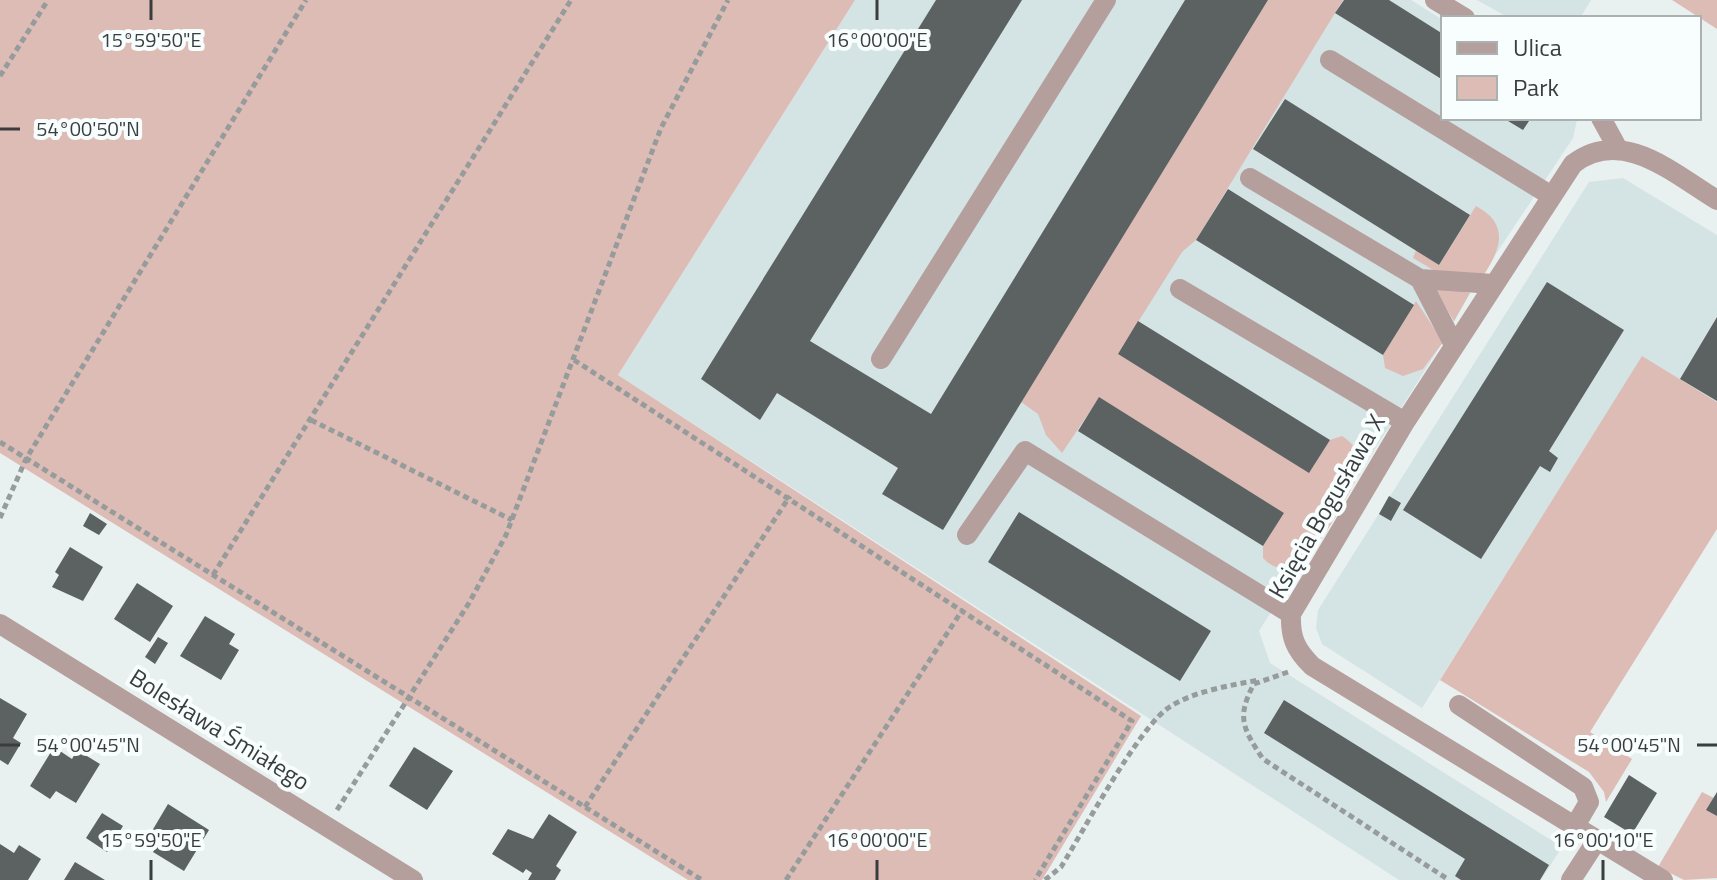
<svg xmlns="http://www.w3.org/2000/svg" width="1717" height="880" font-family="'Titillium Web',sans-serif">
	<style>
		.built { fill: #d4e3e3 }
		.green { fill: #debcb6 }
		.building { fill: #5c6262 }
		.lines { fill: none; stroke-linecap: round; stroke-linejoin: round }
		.path { stroke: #969b9b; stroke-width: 5; stroke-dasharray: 6 4; stroke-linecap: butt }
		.minor { stroke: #b49f9c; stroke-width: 20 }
		.ticks { fill: none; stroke: #3a3d3d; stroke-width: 3 }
		.labels { text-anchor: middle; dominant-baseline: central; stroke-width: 8; stroke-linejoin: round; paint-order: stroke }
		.street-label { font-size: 24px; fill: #3a3d3d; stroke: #f7fefd }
		.ticks-label { font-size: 20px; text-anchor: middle; fill: #3a3d3d; stroke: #f7fefd; stroke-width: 8; stroke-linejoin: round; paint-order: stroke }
	</style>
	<rect width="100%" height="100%" fill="#e9f0f0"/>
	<path class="built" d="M855,0H1411L1443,20V118L1577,120L1573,138L1470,293L1443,342L1259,631L1270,663L1562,847L1541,880H1399L618,375Z
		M1477,0H1591L1580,18H1509Z
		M1623,178L1717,235V402L1642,357L1422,708L1322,644L1316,628L1318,610L1589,182Z"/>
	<path class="green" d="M0,0H855L618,375L1141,716L1042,880H688L0,453Z
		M1268,0H1343L1196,240L1182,252L1118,354L1309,472L1330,440L1342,436C1356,445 1362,456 1360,473C1345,497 1301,599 1263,558V546L1284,513L1099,398L1062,453L1046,435L1038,414L1021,402Z
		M1672,0H1717V29Z
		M1476,206C1510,224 1501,249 1483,276L1435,271L1413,258L1416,250L1439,265Z
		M1434,287L1470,293L1454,321Z
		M1416,301L1443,342L1423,369L1403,376L1385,368L1383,355Z
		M1642,356L1717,402V529L1590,732L1632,759L1606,802L1604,792L1589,772L1440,680Z
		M1702,792L1714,798L1707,810L1717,816V878L1684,880L1658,867Z"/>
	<path class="building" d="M936,0H1022L810,341L931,414L1185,0H1268L943,530L882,494L898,468L777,393L760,420L701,379Z
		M1344,0H1389L1443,34V80L1335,13Z
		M1285,99L1470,215L1439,265L1253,149Z
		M1503,118H1531L1523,130Z
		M1228,189L1414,305L1383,355L1196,240Z
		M1547,282L1624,330L1549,451L1558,458L1550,472L1540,466L1481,559L1403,510Z
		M1717,317V401L1680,379Z
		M1138,321L1330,440L1309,473L1118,354Z
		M1099,397L1284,513L1263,546L1078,431Z
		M1389,496L1401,503L1391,521L1379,514Z
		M1019,512L1211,631L1180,681L988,562Z
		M90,513L107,524L99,535L83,526Z
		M70,547L103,567L83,601L52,587L59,575L55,572Z
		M137,583L173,606L150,642L114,619Z
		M205,616L235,634L229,644L239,650L221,680L180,656Z
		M158,637L168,643L155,664L145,657Z
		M0,698L27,714L13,738L21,743L8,765L0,760Z
		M1284,700L1549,865L1540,880H1461L1455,876L1465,859L1264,733Z
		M54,747L72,759L77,750L100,764L76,803L56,791L50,799L30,786Z
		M414,747L453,771L427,810L389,786Z
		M1629,775L1657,793L1632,834L1604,817Z
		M1717,792V816L1706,810Z
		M168,804L209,830L184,871L153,852L159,842L149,836Z
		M102,813L123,826L107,852L86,838Z
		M549,814L577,832L556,866L561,870L555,880H528L532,873L526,869L523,873L492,854L508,829L533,839Z
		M0,844L14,853L19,845L41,859L28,880H0Z
		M75,862L105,880H64Z"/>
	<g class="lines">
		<path class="path" d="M0,76L48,0
			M574,360L1132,721L1035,880
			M311,420L512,520
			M0,442L702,880
			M0,518L26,459L306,0
			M213,575L571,0
			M1288,672L1254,684C1236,717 1243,729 1263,759L1449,880
			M585,807L790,496
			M337,810L469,603L506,535L661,128L728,0
			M786,880L963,609
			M1045,880L1061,867C1083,832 1140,724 1171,706C1195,691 1232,685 1259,680"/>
		<path class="minor" d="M1435,0L1465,18
			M1330,60L1550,195
			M1601,118L1618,149
			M1250,178L1420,279L1454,345
			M1420,279L1493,284
			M1180,289L1405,422
			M881,359L1106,0
			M967,535L1025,451L1291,614
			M0,624L413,880
			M1459,705L1583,787L1589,802L1575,826
			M1571,880L1597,840
			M1663,880L1312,666C1296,650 1290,638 1291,614L1405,422L1573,164C1622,126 1674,174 1717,200"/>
	</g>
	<path class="ticks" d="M151,0V20M877,0V20M0,129H20M0,745H20M1697,745H1717M151,860V880M877,860V880M1603,860V880"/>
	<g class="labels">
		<g class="street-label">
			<text transform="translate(1326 506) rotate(-60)">Księcia Bogusława X</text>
			<text transform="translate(220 729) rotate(32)">Bolesława Śmiałego</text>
		</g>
	</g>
	<g class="ticks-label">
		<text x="151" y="47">15°59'50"E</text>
		<text x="877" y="47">16°00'00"E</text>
		<text x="88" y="136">54°00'50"N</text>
		<text x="88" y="752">54°00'45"N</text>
		<text x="1629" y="752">54°00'45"N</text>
		<text x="151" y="847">15°59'50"E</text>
		<text x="877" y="847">16°00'00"E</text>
		<text x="1603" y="847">16°00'10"E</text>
	</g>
	<rect x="1441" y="16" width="260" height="104" fill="#f7fefd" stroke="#abb1b0" stroke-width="2"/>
	<rect x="1457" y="42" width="40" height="12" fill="#b49f9c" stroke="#abb1b0" stroke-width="2"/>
	<text x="1513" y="56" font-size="24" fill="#3a3d3d">Ulica</text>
	<rect x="1457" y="76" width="40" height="24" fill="#debcb6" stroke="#abb1b0" stroke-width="2"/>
	<text x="1513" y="96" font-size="24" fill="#3a3d3d">Park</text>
</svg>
